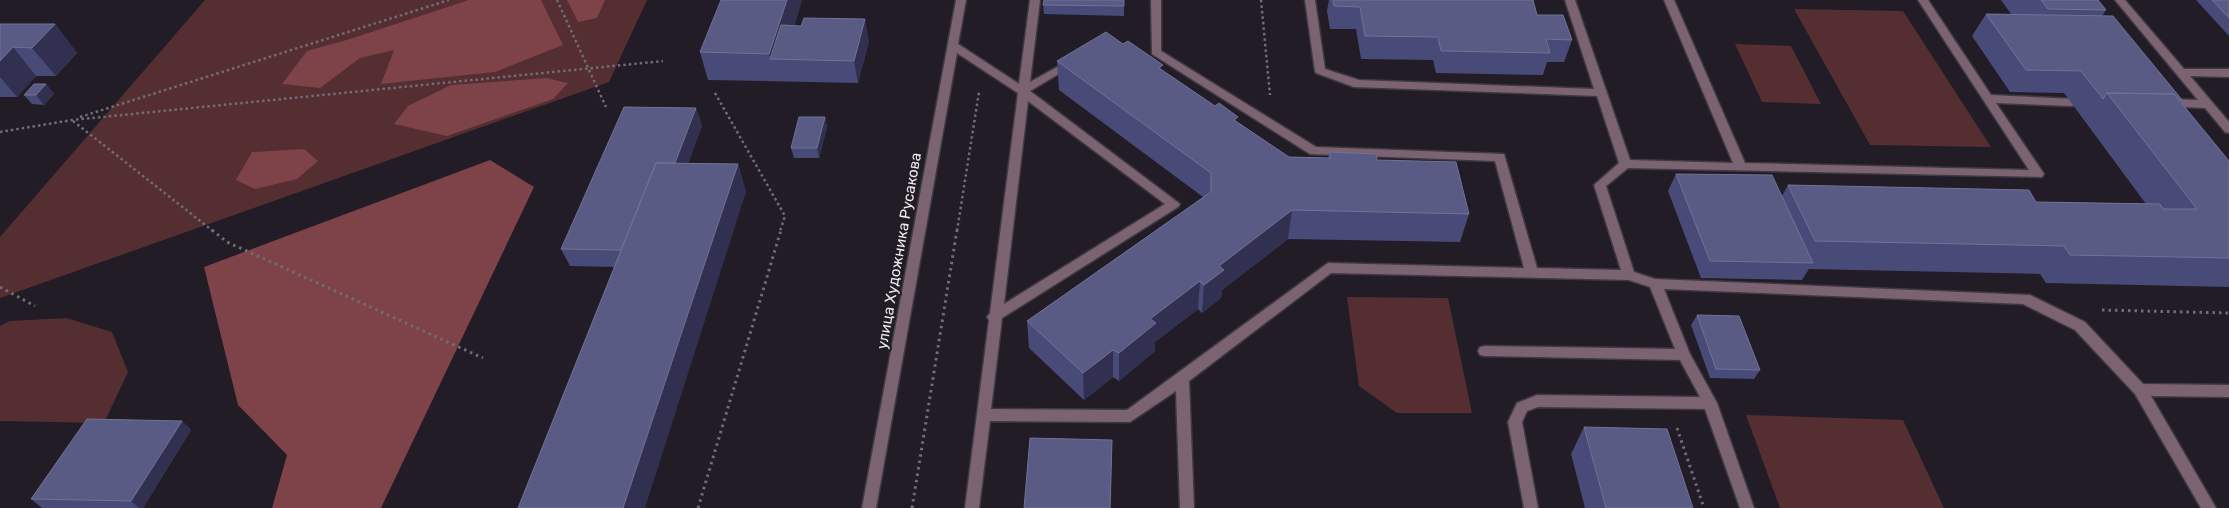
<svg xmlns="http://www.w3.org/2000/svg" width="2229" height="508" font-family="Rubik,sans-serif">
	<style>
		.green { fill: #552e32 }
		.forest { fill: #7e4249 }
		.lines { fill: none; stroke-linecap: round; stroke-linejoin: round }
		.minor-casing { stroke: #3e3942; stroke-width: 3 }
		.path-far1 { stroke: #716d75; stroke-width: 2.5; stroke-dasharray: 2.5 3; stroke-linecap: butt }
		.path { stroke: #716d75; stroke-width: 3; stroke-dasharray: 2.5 4; stroke-linecap: butt }
		.minor { fill: #7b6371; fill-rule: evenodd }
		.wall { fill: #484a78 }
		.shaded-wall { fill: #313051 }
		.building { fill: #5a5b85; stroke: #717296 }
		.labels { text-anchor: middle; dominant-baseline: central; stroke-width: 4.5; stroke-linejoin: round; paint-order: stroke }
		.street-label { font-size: 15px; fill: #eeebf1; stroke: #211c25 }
	</style>
	<rect width="100%" height="100%" fill="#211c25"/>
	<path class="green" d="M205,0H647L609,82L0,298V237Z
		M1794,9L1903,11L1991,147L1870,145Z
		M1735,44L1791,46L1821,104L1762,102Z
		M1347,297L1448,298L1472,413H1397L1359,386Z
		M66,318L112,332L128,372L104,423L0,421V326L9,321Z
		M1746,415L1903,420L1944,508H1780Z"/>
	<path class="forest" d="M469,0H541L563,45L495,72L381,84L394,50L360,58L320,88L282,84L307,51L350,39Z
		M567,0H605L597,18L578,22Z
		M546,78L568,83L553,99L447,136L394,124L408,106L451,85Z
		M304,149L318,161L297,179L255,189L236,180L252,152Z
		M490,160L534,187L381,508H272L287,455L238,405L204,267Z"/>
	<g class="lines">
		<defs>
			<path id="minor" d="M956,0H966L958,44L1019,84L1030,0H1040L1030,82L1068,61L1072,60L1077,63L1030,91L1180,204L1178,207L1002,318L991,409L1127,410L1328,263L1524,268L1495,161L1310,154L1152,54L1151,0H1161V51L1316,147L1504,154L1537,268L1621,270L1594,185L1619,163L1597,96L1354,87L1316,73L1315,71L1305,0H1315L1325,69L1359,80L1594,89L1565,0H1575L1630,160L1733,163L1664,0H1674L1745,163L2029,170L1918,0H1928L1991,95L2075,99L2077,102L2075,105L2071,106L1996,103L2042,171L2044,174L2042,177L1628,168L1606,186L1634,272L1655,279L2030,295L2085,322L2143,384L2229,385V397L2151,396L2216,508H2201L2135,394L2075,330L2023,304L1664,289L1690,354L1717,403L1754,508H1740L1705,409L1538,407L1527,411L1522,422L1538,508H1524L1508,422L1517,403L1537,395L1700,397L1680,360L1485,356L1480,355L1478,351L1480,347L1485,346L1675,349L1650,287L1629,280L1331,273L1189,381L1194,508H1180L1176,391L1130,422L990,421L979,508H965L989,320L987,317L990,313L1018,93L957,53L876,508H862ZM1028,101L1165,204L1004,304Z
				M2115,0H2125L2184,69H2229V77L2190,76L2229,122V133L2225,132L2205,108L2161,106L2159,103L2161,100L2165,99L2198,100Z"/>
		</defs>
		<use href="#minor" class="minor-casing"/>
		<path class="path-far1" d="M557,0L606,107
			M1261,0L1270,95
			M715,93L785,216L780,231
			M80,117L449,0
			M73,121L213,231
			M0,132L72,120L663,61
			M957,231L979,92"/>
		<path class="path" d="M212,230L227,242L483,358
			M0,287L35,306
			M2102,310L2229,313
			M1677,428L1704,508
			M698,508L781,230
			M912,508L957,230"/>
		<use href="#minor" class="minor"/>
	</g>
	<path class="wall" d="M802,0L794,26L869,41L858,83L708,80L700,52Z
		M1124,0V16L1044,14L1043,5Z
		M1329,0H1533L1537,15L1572,40L1564,62H1547L1543,75L1436,73L1433,60L1361,59L1356,29H1330L1327,11Z
		M2001,0H2098L2106,10L2102,16L2183,101L2181,102L2229,161V287L2046,283L2040,274L1809,269L1802,280L1701,278L1668,191L1676,174L1782,196L1788,185L2036,202L2146,204L2064,93L2010,92L1972,36L1986,14H2011Z
		M2196,0H2229V36Z
		M0,24H55L77,53L56,76H36L17,97H0Z
		M1057,61L1163,71L1289,157L1328,158L1329,152L1377,160L1469,214L1460,242L1288,239L1222,290L1221,298L1202,313L1198,309L1155,342V351L1119,381L1113,377L1084,400L1029,348L1027,321L1203,197L1059,90Z
		M46,84L54,94L44,105L32,104L24,95Z
		M696,108L702,126L688,163L738,164L746,192L615,267L570,266L561,249Z
		M825,117L827,127L819,158H794L791,148Z
		M1697,315L1760,370L1754,379L1710,378L1691,325Z
		M182,421L191,430L143,508H42L31,499Z
		M1584,427L1693,508H1585L1571,454Z"/>
	<path class="shaded-wall" d="M787,0H802L783,59H770L769,54Z
		M865,19L869,41L858,83L854,61Z
		M55,24L77,53L56,76L32,48Z
		M13,47L36,76L17,97L0,77V61Z
		M46,84L54,94L44,105L36,95Z
		M696,108L702,126L677,191L671,173Z
		M825,117L827,127L819,158L817,148Z
		M738,164L746,192L645,508H623Z
		M1292,210L1288,239L1222,290L1221,298L1202,313L1204,285L1219,266Z
		M1200,281L1198,309L1155,342V351L1119,381V353L1150,319Z
		M1113,350V377L1084,400L1083,373Z
		M182,421L191,430L143,508H139L131,501Z
		M1112,440L1111,508H1110Z"/>
	<path class="building" d="M721,0H787L769,54L700,52Z
		M1044,0H1124V6L1043,5Z
		M1333,0H1533L1537,15H1563L1572,40L1546,39L1550,53L1441,51L1438,37L1365,36L1360,7L1334,6Z
		M2041,0H2098L2106,10L2048,9Z
		M2212,0H2229V18Z
		M1986,14L2113,16L2183,101L2179,100L2174,94L2107,93L2103,99L2081,71L2026,70Z
		M804,18L865,19L854,61L770,59L781,25L801,26Z
		M0,24H55L32,48L13,47L0,61Z
		M1106,32L1123,44L1128,41L1163,65L1159,68L1215,106L1219,103L1238,117L1234,120L1289,157L1331,158L1329,152L1376,154L1377,160L1456,162L1469,214L1292,210L1219,266L1224,270L1204,285L1200,281L1150,319L1156,323L1119,353L1113,350L1083,373L1027,321L1211,192V173L1057,61Z
		M34,84H46L36,95H24Z
		M2107,93L2174,94L2229,161V258L2070,255L2064,246L1815,241L1788,185L2029,190L2036,202L2160,204L2163,209H2197Z
		M624,107L696,108L675,163H656L621,250L561,249Z
		M799,117H825L817,148H791Z
		M656,163L738,164L623,508H518Z
		M1676,174L1772,175L1813,263L1710,261Z
		M1697,315L1739,316L1760,370L1716,369Z
		M87,419L182,421L131,501L31,499Z
		M1584,427L1667,429L1693,508H1606Z
		M1030,438L1112,440L1110,508H1024Z"/>
	<g class="labels">
		<g class="street-label">
			<text transform="translate(899 251) rotate(-80)">улица Художника Русакова</text>
		</g>
	</g>
</svg>
